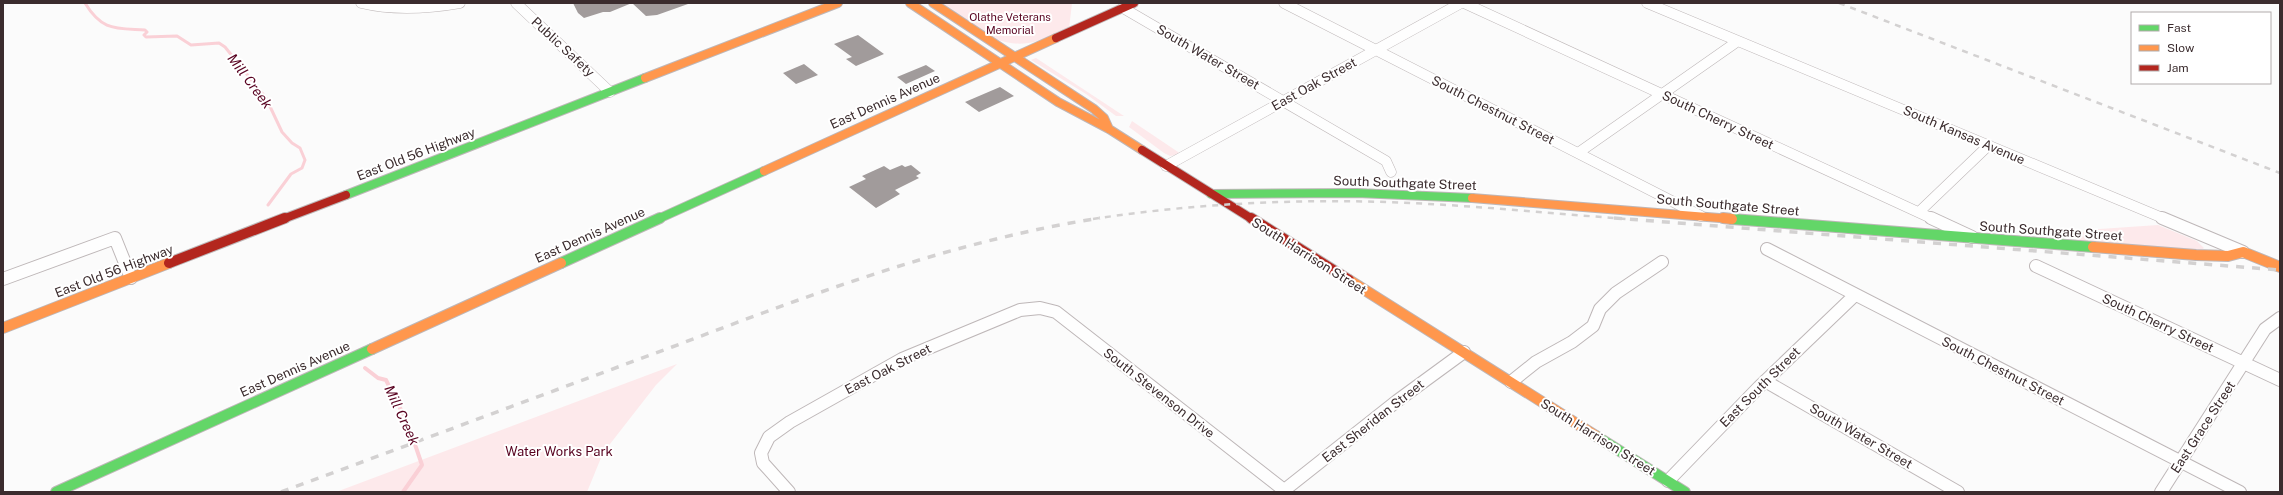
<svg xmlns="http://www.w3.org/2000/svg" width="2283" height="495" font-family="'Public Sans',sans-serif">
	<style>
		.green { fill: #fde9eb }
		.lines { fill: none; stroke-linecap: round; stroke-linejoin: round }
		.stream-far1 { stroke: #fad0d6; stroke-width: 3 }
		.stream { stroke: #fad0d6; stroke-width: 4 }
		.building { fill: #a19b9b }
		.street-far1-casing { stroke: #beb7b8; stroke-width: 11 }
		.street-casing { stroke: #beb7b8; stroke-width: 14 }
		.fast-far1-casing { stroke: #beb7b8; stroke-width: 10 }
		.fast-casing { stroke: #beb7b8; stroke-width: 12 }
		.slow-far1-casing { stroke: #beb7b8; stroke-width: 10 }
		.slow-casing { stroke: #beb7b8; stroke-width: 12 }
		.jam-far1-casing { stroke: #beb7b8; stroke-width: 10 }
		.jam-casing { stroke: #beb7b8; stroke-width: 12 }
		.street-far1 { stroke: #fefefe; stroke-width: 10 }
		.street { stroke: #fefefe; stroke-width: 12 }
		.fast-far1 { stroke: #63d668; stroke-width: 8 }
		.fast { stroke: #63d668; stroke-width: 10 }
		.slow-far1 { stroke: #ff974d; stroke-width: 8 }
		.slow { stroke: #ff974d; stroke-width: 10 }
		.jam-far1 { stroke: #b3261e; stroke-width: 8 }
		.jam { stroke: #b3261e; stroke-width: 10 }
		.rail-far1 { stroke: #d3d1d1; stroke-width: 2.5; stroke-dasharray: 6 6; stroke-linecap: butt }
		.rail { stroke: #d3d1d1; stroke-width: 3.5; stroke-dasharray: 8 8; stroke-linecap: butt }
		.labels { text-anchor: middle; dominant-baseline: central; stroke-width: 4; stroke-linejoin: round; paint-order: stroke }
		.far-park-label { font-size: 11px; fill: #57021f; stroke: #fff }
		.street-label { font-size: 13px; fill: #3b2c2e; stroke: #fff }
		.park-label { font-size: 13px; fill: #57021f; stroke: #fff }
		.water-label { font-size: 14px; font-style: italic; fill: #580220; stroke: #fff }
	</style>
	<rect width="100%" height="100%" fill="#fbfbfb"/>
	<path class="green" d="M936,3H1072L1069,29C1059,33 1048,38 1037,41C999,53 966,22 936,3Z
		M1036,58L1124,116H1116L1086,94L1031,60Z
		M1132,121L1181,154L1170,156L1164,153L1129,127Z
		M2158,225L2197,241L2204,248L2200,251L2076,241L2085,230Z
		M677,364L656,385L603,453L587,492H336Z"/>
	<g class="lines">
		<path class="stream-far1" d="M85,3C102,31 115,28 145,30L147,32L144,35L146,37L177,36L191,45L219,43L225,47L266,98L282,132L292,143L300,148L305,160L302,168L291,174L268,205"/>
		<path class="stream" d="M365,368L378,378L386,380L408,424L422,465L403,492"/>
	</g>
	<path class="building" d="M573,3H688V4L657,15L646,16L632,3L610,12H603L584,18L578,13Z
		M858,35L884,54L856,66L846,59L852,57L834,44Z
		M804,64L818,75L796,84L783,73Z
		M926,65L935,71L906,84L897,77Z
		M1000,87L1014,96L979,112L965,102Z
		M902,165L905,167L911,165L921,173L916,176L919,178L895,190L900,194L876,208L849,187L866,179L862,176L884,166L890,170Z"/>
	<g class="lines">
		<defs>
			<path id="street-far1" d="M361,3C394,11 426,9 460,3
				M516,3L610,92
				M1284,3L1701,216
				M1464,3L1933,219
				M1647,3L2165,219
				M1123,8L1386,161L1391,172
				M1578,153L1738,41
				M1166,166L1461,3
				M1919,212L1989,145"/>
			<path id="street" d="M1931,218L1972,237
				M2162,218L2243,252
				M1767,249L2240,492
				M2036,266L2280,380
				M3,279L115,238L131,278
				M1765,381L1958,492
				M1511,382L1536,362L1572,342L1593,326L1600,309L1616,293L1662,262
				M1668,481L1759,387L1855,295
				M789,492L763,463L761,453L769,437L790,422L902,359L1020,310L1040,308L1056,312L1284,490
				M1282,492L1397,401L1464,352
				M2161,492L2265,329L2280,318"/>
			<path id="fast-far1" d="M1211,194L1357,193L1472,198
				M346,195L645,78
				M658,219L764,171
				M1732,219H1735"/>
			<path id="fast" d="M1732,219L2093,247
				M561,263L660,218
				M1596,436L1685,492
				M56,492L372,349"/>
			<path id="slow-far1" d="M910,3L1058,102L1109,129L1142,150
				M933,3L1094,109L1104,118L1109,129
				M645,78L838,3
				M764,171L1056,38
				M1472,198L1732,219"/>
			<path id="slow" d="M1723,218L1732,219
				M2093,247L2196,255L2228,256L2243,252L2280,267
				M1349,280L1596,436
				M3,328L169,263
				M372,349L561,263"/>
			<path id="jam-far1" d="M1056,38L1134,3
				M1142,150L1252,219
				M283,219L346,195"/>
			<path id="jam" d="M1251,218L1349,280
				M169,263L285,218"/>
		</defs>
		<use href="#street-far1" class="street-far1-casing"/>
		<use href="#street" class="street-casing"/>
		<use href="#fast-far1" class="fast-far1-casing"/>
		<use href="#fast" class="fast-casing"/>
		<use href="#slow-far1" class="slow-far1-casing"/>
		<use href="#slow" class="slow-casing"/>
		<use href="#jam-far1" class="jam-far1-casing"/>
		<use href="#jam" class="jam-casing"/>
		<use href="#street-far1" class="street-far1"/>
		<use href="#street" class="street"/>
		<use href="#fast-far1" class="fast-far1"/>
		<use href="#fast" class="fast"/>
		<use href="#slow-far1" class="slow-far1"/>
		<use href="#slow" class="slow"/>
		<use href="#jam-far1" class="jam-far1"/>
		<use href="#jam" class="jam"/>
		<path class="rail-far1" d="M1839,3L2280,173
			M1093,219C1191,204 1290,199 1388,202C1468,205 1547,213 1626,219"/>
		<path class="rail" d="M1614,218L2280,270
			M281,492C411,444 542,395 672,347C812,294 952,241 1100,218"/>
	</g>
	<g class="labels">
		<g class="far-park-label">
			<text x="1010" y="17">Olathe Veterans<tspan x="1010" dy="13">Memorial</tspan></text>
		</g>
		<g class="street-label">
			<text transform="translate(563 47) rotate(43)">Public Safety</text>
			<text transform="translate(1208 57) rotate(30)">South Water Street</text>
			<text transform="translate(1314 84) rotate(-29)">East Oak Street</text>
			<text transform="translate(885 101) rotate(-24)">East Dennis Avenue</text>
			<text transform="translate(1493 110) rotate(27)">South Chestnut Street</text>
			<text transform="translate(1718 120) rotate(25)">South Cherry Street</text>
			<text transform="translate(1964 135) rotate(23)">South Kansas Avenue</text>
			<text transform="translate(416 154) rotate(-21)">East Old 56 Highway</text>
			<text transform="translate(1405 183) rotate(2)">South Southgate Street</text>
			<text transform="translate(1728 205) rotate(5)">South Southgate Street</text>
			<text transform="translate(2051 231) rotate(4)">South Southgate Street</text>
			<text transform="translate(590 235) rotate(-24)">East Dennis Avenue</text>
			<text transform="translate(1309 256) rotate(32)">South Harrison Street</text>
			<text transform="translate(114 271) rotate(-21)">East Old 56 Highway</text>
			<text transform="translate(2158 323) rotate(25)">South Cherry Street</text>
			<text transform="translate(295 369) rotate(-24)">East Dennis Avenue</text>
			<text transform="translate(888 369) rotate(-27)">East Oak Street</text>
			<text transform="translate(2003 371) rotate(27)">South Chestnut Street</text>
			<text transform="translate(1760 387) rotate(-45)">East South Street</text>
			<text transform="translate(1159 393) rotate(38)">South Stevenson Drive</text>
			<text transform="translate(1373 421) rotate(-38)">East Sheridan Street</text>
			<text transform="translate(2203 427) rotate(-57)">East Grace Street</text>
			<text transform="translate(1861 436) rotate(30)">South Water Street</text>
			<text transform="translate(1598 437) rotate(32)">South Harrison Street</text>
		</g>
		<g class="park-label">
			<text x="559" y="451">Water Works Park</text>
		</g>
		<g class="water-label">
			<text transform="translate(250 81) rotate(53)">Mill Creek</text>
			<text transform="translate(402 415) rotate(65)">Mill Creek</text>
		</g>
	</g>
	<rect width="2283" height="495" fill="none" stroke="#3b2c2e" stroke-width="8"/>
	<rect x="2131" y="12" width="140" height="72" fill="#ffffff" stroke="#b1abab"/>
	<rect x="2139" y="25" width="20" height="6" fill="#63d668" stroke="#b1abab"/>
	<text x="2167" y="32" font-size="12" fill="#3b2c2e">Fast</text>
	<rect x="2139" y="45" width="20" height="6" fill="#ff974d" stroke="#b1abab"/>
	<text x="2167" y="52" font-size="12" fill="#3b2c2e">Slow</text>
	<rect x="2139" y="65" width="20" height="6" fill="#b3261e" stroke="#b1abab"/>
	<text x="2167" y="72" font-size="12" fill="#3b2c2e">Jam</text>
</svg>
